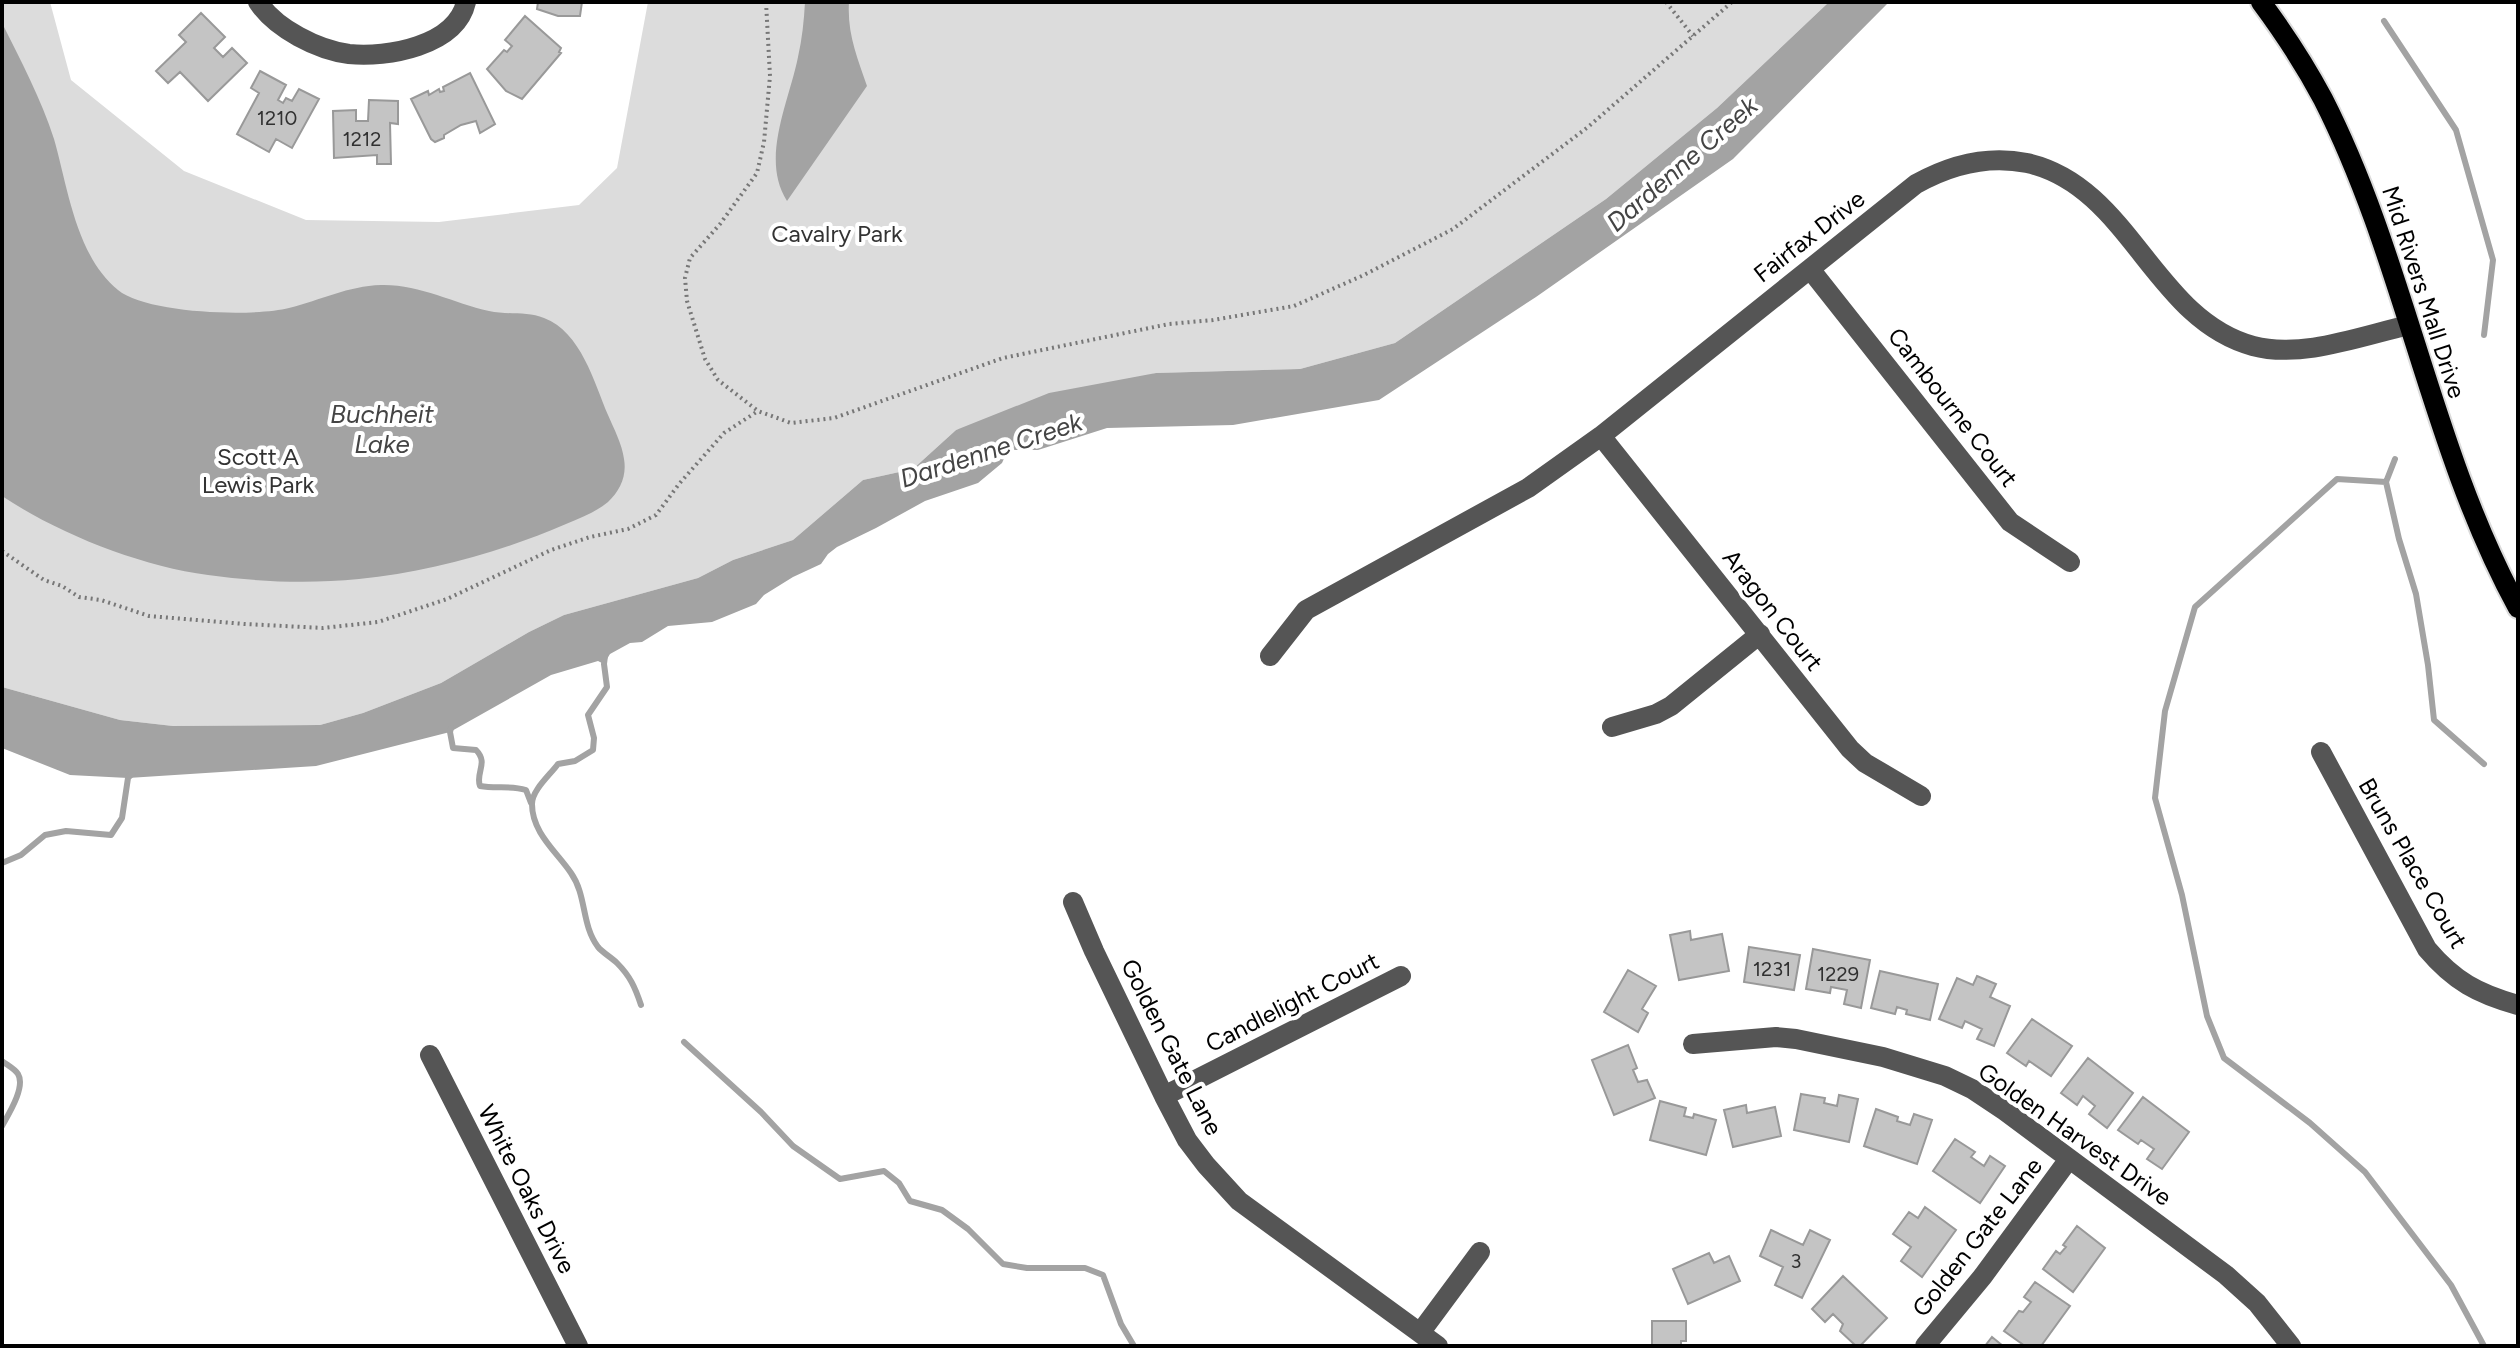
<svg xmlns="http://www.w3.org/2000/svg" width="2520" height="1348" font-family="Figtree,sans-serif">
	<style>
		.green { fill: #dcdcdc }
		.water { fill: #a3a3a3 }
		.lines { fill: none; stroke-linecap: round; stroke-linejoin: round }
		.stream { stroke: #a3a3a3; stroke-width: 6 }
		.building { fill: #c4c4c4; stroke: #999; stroke-width: 2 }
		.major-casing { stroke: #dbdbdb; stroke-width: 24 }
		.path { stroke: #777; stroke-width: 4; stroke-dasharray: 2 4; stroke-linecap: butt }
		.minor { stroke: #555; stroke-width: 20 }
		.major { stroke: #000; stroke-width: 20 }
		.labels { text-anchor: middle; dominant-baseline: central; stroke-width: 8; stroke-linejoin: round; paint-order: stroke }
		.number-label { font-size: 20px; fill: #313131 }
		.park-label { font-size: 24px; fill: #333; stroke: #fff }
		.street-label { font-size: 24px; fill: #000; stroke: #fff }
		.water-label { font-size: 26px; font-style: italic; fill: #444; stroke: #fff }
	</style>
	<rect width="100%" height="100%" fill="#fff"/>
	<path class="green" d="M2,2H50L71,80L184,171L306,220L439,222L579,205L617,168L648,2H1829L1717,108L1606,199L1395,343L1300,369L1156,373L956,430L913,469L863,480L793,540L733,560L698,578L564,615L529,632L441,683L363,713L320,725L173,726L120,720L2,687Z"/>
	<path class="water" d="M805,2H849C847,33 857,57 867,86L787,201C760,159 789,102 798,57C802,39 804,21 805,2Z
		M1829,2H1889L1733,159L1536,297L1379,400L1233,425L1107,428L1038,450H1012L1007,452L1002,463L978,483L925,501L876,528L837,547L828,554L821,564L793,577L764,595L756,604L712,622L668,626L642,642L630,643L610,654L604,664L598,661L551,675L450,732L316,766L128,778L70,775L2,748V687L120,720L173,726L320,725L363,713L441,683L529,632L564,615L698,578L733,560L793,540L863,480L913,469L956,430L1049,393L1156,373L1300,369L1395,343L1606,199L1717,108Z
		M2,23C21,61 41,99 54,139C68,188 76,256 118,290C147,314 254,317 289,308C321,300 348,286 381,285C419,284 453,303 489,311C507,315 527,311 544,318C581,332 594,382 608,415C614,429 622,444 624,459C627,476 620,491 608,502C596,512 580,518 566,524C501,552 430,572 359,579C309,584 259,582 208,575C140,566 59,534 2,496Z"/>
	<g class="lines">
		<path class="stream" d="M2384,21L2456,130L2493,260L2484,335
			M2395,459L2386,482L2399,539L2416,594L2428,665L2434,720L2484,764
			M2386,482L2337,479L2195,607L2165,711L2155,798L2182,895L2207,1016L2224,1058L2310,1123L2365,1172L2451,1285L2484,1346
			M605,656L604,664L607,687L588,715L594,738L593,750L575,761L558,764C550,775 532,790 532,804C532,833 557,852 571,873C587,896 581,924 598,947C603,953 611,957 617,963C630,976 635,987 641,1005
			M451,728L450,732L453,748L476,750C489,763 475,773 480,786C496,789 510,785 526,790L531,803
			M2,863L21,855L45,835L66,831L111,835L122,818L128,778L132,774
			M684,1042L761,1112L793,1146L840,1179L884,1171L899,1183L910,1201L942,1210L968,1229L1003,1264L1027,1268H1085L1103,1275L1121,1324L1134,1346
			M2,1061C7,1065 15,1069 18,1074C26,1087 8,1115 2,1126"/>
	</g>
	<path class="building" d="M538,2H582L580,16H558L537,9Z
		M201,13L225,37L214,48L223,57L232,48L247,63L208,101L180,72L168,83L156,71L186,42L179,35Z
		M525,16L561,48L559,52L561,53L522,99L506,91L487,69L504,50L507,52L512,46L505,40Z
		M260,71L286,85L278,100L283,103L286,98L292,101L299,89L319,99L292,148L276,139L269,152L237,134L259,93L251,88Z
		M470,73L495,124L480,133L476,121L461,125L444,135V138L435,142L431,139L411,99L428,91L429,95L439,89L440,92L444,91L443,87Z
		M369,100L398,101V124L390,123L391,164H377V155L334,158L333,111L356,110V121H368Z
		M1690,931L1691,940L1722,934L1729,971L1679,980L1670,935Z
		M1749,947L1800,955L1794,990L1744,982Z
		M1813,949L1870,960L1861,1008L1844,1004L1847,990L1831,987L1830,993L1806,989Z
		M1628,970L1656,986L1642,1009L1648,1013L1638,1032L1604,1012Z
		M1880,971L1938,984L1930,1020L1906,1014L1907,1010L1897,1007L1895,1014L1871,1008Z
		M1977,976L1996,984L1990,997L2010,1006L1994,1046L1977,1039L1982,1029L1965,1021L1962,1028L1939,1019L1957,978L1973,985Z
		M2032,1019L2072,1046L2051,1076L2029,1061L2026,1066L2007,1053Z
		M1628,1045L1637,1068L1633,1070L1638,1082L1647,1080L1655,1098L1614,1115L1592,1060Z
		M2088,1058L2133,1093L2107,1128L2089,1114L2095,1106L2083,1096L2077,1105L2061,1093Z
		M1801,1094L1825,1098L1824,1103L1837,1106L1839,1095L1858,1099L1849,1142L1794,1130Z
		M2143,1097L2189,1132L2162,1169L2147,1159L2154,1149L2141,1140L2138,1144L2118,1130Z
		M1660,1101L1686,1108L1684,1116L1693,1118L1694,1114L1716,1120L1706,1155L1650,1140Z
		M1746,1105L1747,1113L1775,1107L1781,1136L1733,1147L1724,1110Z
		M1876,1109L1898,1117L1897,1121L1910,1125L1914,1114L1932,1120L1917,1164L1864,1146Z
		M1955,1139L1975,1152L1971,1157L1984,1166L1990,1156L2005,1166L1980,1203L1933,1171Z
		M1925,1207L1956,1230L1922,1277L1901,1261L1911,1247L1893,1234L1909,1212L1918,1218Z
		M2077,1226L2105,1248L2073,1292L2043,1269L2056,1251L2060,1254L2066,1247L2063,1245Z
		M1771,1230L1803,1245L1810,1230L1830,1240L1802,1298L1775,1285L1783,1267L1760,1256Z
		M1709,1253L1714,1263L1729,1256L1740,1281L1688,1304L1673,1269Z
		M1843,1276L1887,1318L1860,1346H1856L1840,1331L1843,1324L1833,1314L1825,1322L1812,1309Z
		M2035,1282L2070,1306L2041,1346H2025L2004,1331L2019,1311L2023,1312L2031,1302L2024,1297Z
		M1652,1321H1686V1341H1681V1346H1652Z
		M1992,1337L2003,1346H1985Z"/>
	<g class="lines">
		<defs>
			<path id="major" d="M2261,2C2284,33 2305,65 2323,99C2406,262 2430,447 2518,608"/>
		</defs>
		<use href="#major" class="major-casing"/>
		<path class="path" d="M766,2L770,76L764,142L757,173L720,224L690,258L685,278L687,301L705,359L718,380L758,411L791,423L834,418L1003,358L1169,324L1213,320L1294,306L1364,275L1453,229L1588,127L1732,2
			M1666,2L1693,36
			M2,551L44,580L62,586L79,597L101,600L149,616L245,624L323,628L378,622L447,599L551,550L590,537L628,529L656,515L679,484L724,433L758,411"/>
		<path class="minor" d="M258,2C276,29 318,50 349,54C387,58 456,46 466,2
			M1810,269L2010,522L2070,562
			M1601,436L1850,749L1865,763L1921,796
			M1270,656L1306,610L1528,488L1601,436L1916,184C1950,165 1988,155 2027,163C2130,186 2153,319 2253,346C2301,359 2361,336 2409,325
			M1612,727L1656,714L1671,706L1760,634
			M2321,752L2427,949C2454,981 2478,994 2518,1005
			M1073,902L1094,951L1164,1096L1187,1140L1206,1165L1239,1201L1438,1346
			M1693,1044L1776,1037L1796,1039L1883,1057L1945,1076L1972,1089L2005,1111L2226,1275L2257,1303L2291,1346
			M430,1055L578,1346
			M1164,1096L1401,976
			M1420,1333L1480,1252
			M1925,1346L1983,1276L2069,1159"/>
		<use href="#major" class="major"/>
	</g>
	<g class="labels">
		<g class="number-label">
			<text x="277" y="118">1210</text>
			<text x="362" y="139">1212</text>
			<text x="1772" y="969">1231</text>
			<text x="1838" y="974">1229</text>
			<text x="1796" y="1261">3</text>
		</g>
		<g class="park-label">
			<text x="837" y="233">Cavalry Park</text>
			<text x="258" y="456">Scott A<tspan x="258" dy="28">Lewis Park</tspan></text>
		</g>
		<g class="street-label">
			<text transform="translate(1809 236) rotate(-38)">Fairfax Drive</text>
			<text transform="translate(2424 292) rotate(72)">Mid Rivers Mall Drive</text>
			<text transform="translate(1953 407) rotate(52)">Cambourne Court</text>
			<text transform="translate(1773 610) rotate(52)">Aragon Court</text>
			<text transform="translate(2413 863) rotate(60)">Bruns Place Court</text>
			<text transform="translate(1292 1002) rotate(-27)">Candlelight Court</text>
			<text transform="translate(1172 1047) rotate(63)">Golden Gate Lane</text>
			<text transform="translate(2075 1134) rotate(35)">Golden Harvest Drive</text>
			<text transform="translate(527 1189) rotate(63)">White Oaks Drive</text>
			<text transform="translate(1977 1237) rotate(-52)">Golden Gate Lane</text>
		</g>
		<g class="water-label">
			<text transform="translate(1682 164) rotate(-41)">Dardenne Creek</text>
			<text x="382" y="414">Buchheit<tspan x="382" dy="30">Lake</tspan></text>
			<text transform="translate(991 450) rotate(-18)">Dardenne Creek</text>
		</g>
	</g>
	<rect width="2520" height="1348" fill="none" stroke="#000000" stroke-width="8"/>
</svg>
